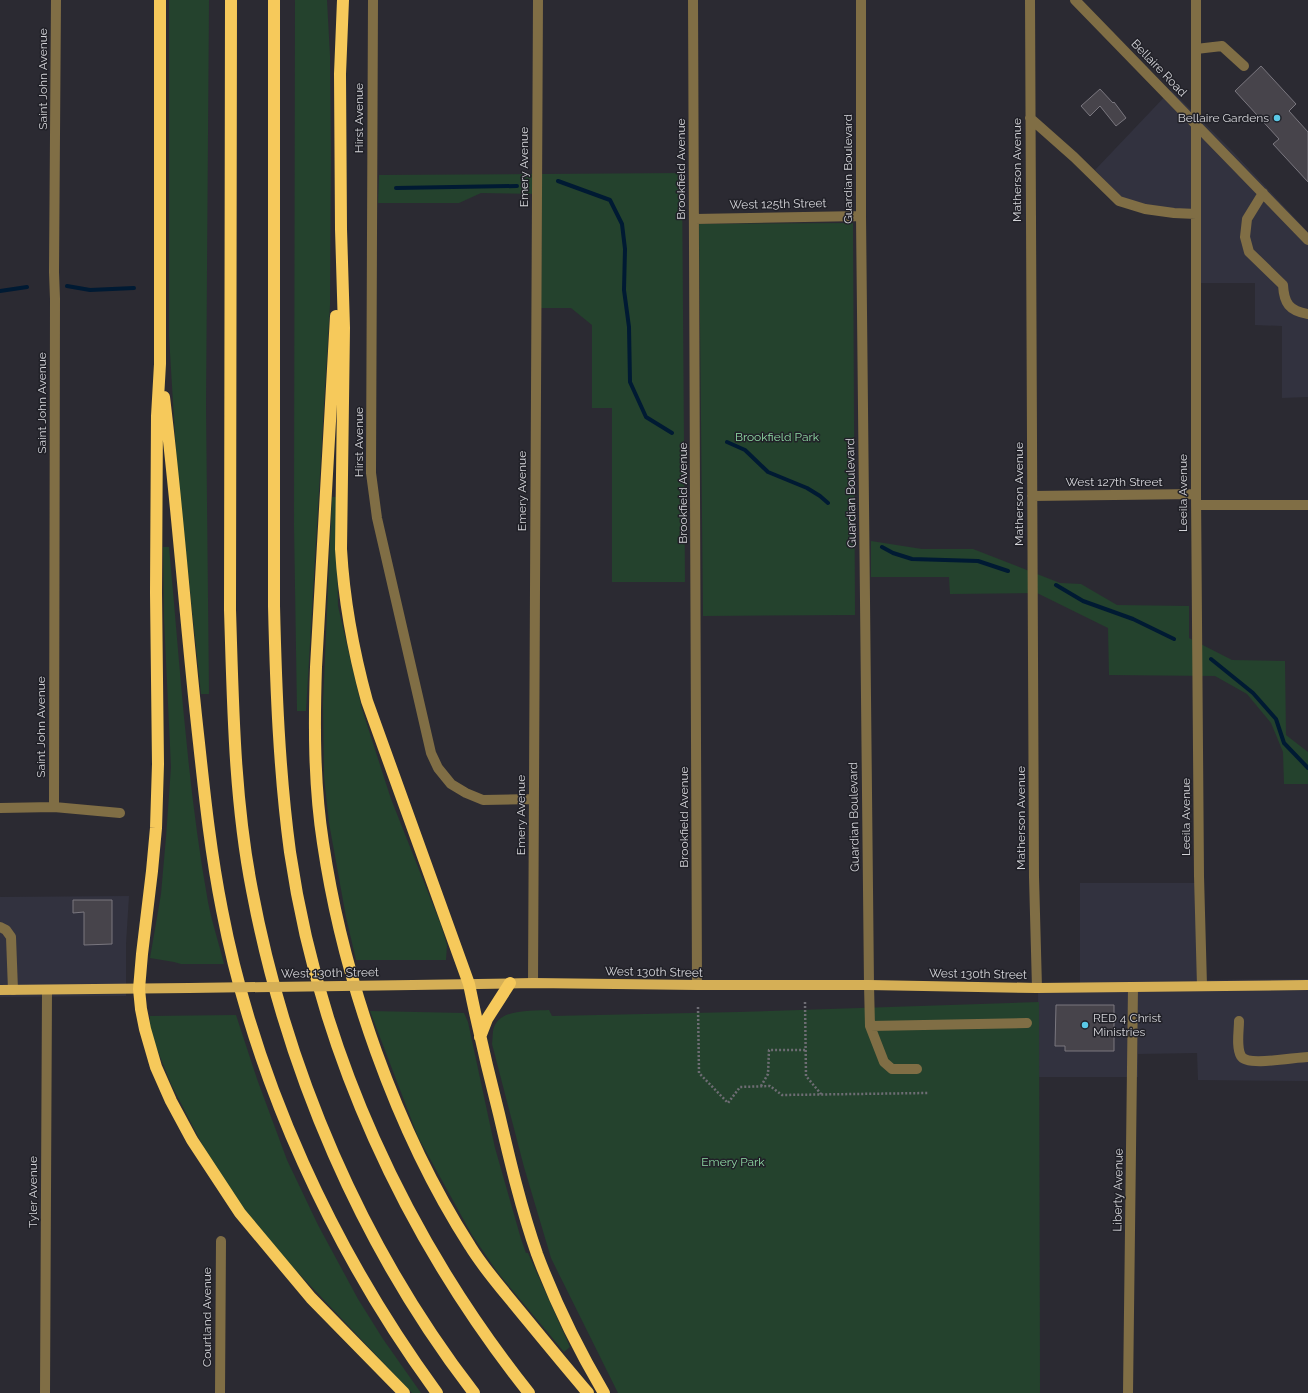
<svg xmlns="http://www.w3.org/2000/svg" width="1308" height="1393" font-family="Raleway,sans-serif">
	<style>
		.built { fill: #32323f }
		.green { fill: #24422d }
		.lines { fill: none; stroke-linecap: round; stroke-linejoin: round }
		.stream { stroke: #001a33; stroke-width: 4 }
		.building { fill: #47444b; stroke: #7a777f }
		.path { stroke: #6e6d74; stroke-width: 2.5; stroke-dasharray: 2 2; stroke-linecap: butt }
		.minor { stroke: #806e45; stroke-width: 10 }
		.major { stroke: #d5af56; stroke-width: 10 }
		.highway { stroke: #f6c95b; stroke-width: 12 }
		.major-bridge { stroke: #d5af56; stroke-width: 10 }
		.poi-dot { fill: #5ac8e6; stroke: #212128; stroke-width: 1.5 }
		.labels { text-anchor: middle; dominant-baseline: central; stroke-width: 3; stroke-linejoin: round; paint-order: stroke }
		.street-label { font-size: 12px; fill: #d4d4d9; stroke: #212128 }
		.poi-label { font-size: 12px; fill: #d4d4d9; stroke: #212128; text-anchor: end }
		.park-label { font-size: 12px; fill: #8fdaa4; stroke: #212128 }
	</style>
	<rect width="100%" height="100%" fill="#2b2a32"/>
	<path class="built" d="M1171,90L1234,153L1308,232V397L1282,398V326L1255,325V283H1193V211L1146,207L1121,198L1095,170Z
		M1080,883H1203L1206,980L1308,979V1081L1198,1080L1197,1053L1138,1054V1077H1039L1038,992H1080Z
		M129,896L126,944V996L0,997V897Z"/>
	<path class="green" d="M169,0H209L206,406L209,694H201L177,469L169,336Z
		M295,0H327L330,56L331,155L330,305L306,711H297L294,525Z
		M682,173L685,582H612V408H592V325L571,308H541L542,194L481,193L459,203H378L379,175Z
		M853,223L855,615L703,616L699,224Z
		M332,497H336L338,606L362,709L391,799L441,925L447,945L446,960H356L346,917L329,823L324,777L323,703Z
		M871,541L922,549H973L1060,583L1081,584L1117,605L1189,606V638L1232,660L1285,661L1286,735L1308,752V784H1284L1283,752L1271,723L1247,694L1215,676L1109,675L1108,628L1037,593L950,594L949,577H871Z
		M163,547H169C180,665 187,785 208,902C212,923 219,943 224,964H181L174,962L150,958L161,894L166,837L171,767L164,619Z
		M1039,1002L1040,1393H618L551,1258L524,1167L492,1044C493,1038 492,1030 495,1025C502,1009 534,1011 549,1010L552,1016L738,1012Z
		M370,1011L464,1013L468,1022L495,1148L521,1239L526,1253H528L570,1347L564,1352L498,1273L472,1235L418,1137Z
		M236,1015L257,1079L287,1160L318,1225L358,1299L383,1339L421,1393H412L286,1260L237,1200L204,1148L171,1084L149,1029L150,1016Z"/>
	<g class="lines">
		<path class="stream" d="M558,181L610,200L622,224L625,249L624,290L629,327L630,382L646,417L672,433
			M396,188L517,186
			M67,286L90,290L134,288
			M0,291L27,287
			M727,442L745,450L768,472L807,488L820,496L828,503
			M882,547L893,553L912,559L978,561L1008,571
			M1056,585L1083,601L1133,619L1174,639
			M1211,659L1253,693L1276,719L1284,743L1308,768"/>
	</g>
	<path class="building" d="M1261,66L1296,104L1289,111L1308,132V182L1273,144L1279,139L1235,91Z
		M1100,89L1113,103L1114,102L1126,118L1116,126L1100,106L1090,116L1081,106Z
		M73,900H112V944L84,945V912L73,913Z
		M1056,1005H1114V1051H1065V1046H1055Z"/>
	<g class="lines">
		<path class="path" d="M805,1002L806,1076L821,1094
			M698,1007L699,1073L728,1103L740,1087L770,1086L782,1095L928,1093
			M761,1086L768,1074L769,1050H806"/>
		<path class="minor" d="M373,0L371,473L377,518L431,753L438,768L451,784L466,793L483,800L534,799
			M693,0L697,985
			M861,0V216L869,985L870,1026L1027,1023
			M1030,0L1034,877L1037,988
			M1075,0L1308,240
			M1196,0V494L1199,876L1202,986
			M1196,49L1222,46L1244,66
			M1030,118L1074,157L1119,201L1145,209L1174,213L1196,214
			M1263,193L1247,219L1245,237L1249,252L1283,285C1284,303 1289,311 1308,314
			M695,219L861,216
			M1032,496L1196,494
			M1196,505H1308
			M54,807L55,299L54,272L56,0
			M0,808L54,807L120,813
			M0,927L6,930L11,937L13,990
			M533,983L538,0
			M1239,1021C1239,1031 1236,1047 1241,1056C1247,1067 1295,1057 1308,1057
			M870,1026L884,1062L892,1069H917
			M45,1393L47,991
			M220,1393L221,1241
			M1128,1393L1133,987"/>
		<path class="major" d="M413,985L533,983L697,985H869L1037,988L1308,985
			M0,990L189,988"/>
		<path class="highway" d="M160,0V364L157,416L156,593L158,764L156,828L152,871L142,954L139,989L141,1009L145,1029L156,1067L171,1101L192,1140L240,1213L311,1298L404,1393
			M231,0L230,610C233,703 234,798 252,890C286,1070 362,1248 474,1393
			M274,0V606C276,689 279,770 290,852C319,1050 405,1237 529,1393
			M343,0L340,74L341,229L344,328L341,549C344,601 353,650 367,701L469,984C478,1028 488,1071 499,1114C510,1161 521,1208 537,1254C555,1302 578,1349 604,1393
			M336,316L316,667C314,726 314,785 323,843C343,978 396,1131 470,1246C484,1269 502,1289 519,1310C542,1338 564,1365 588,1393
			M164,397C178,512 186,628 199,743C205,799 211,855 222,910C255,1082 334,1252 437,1393
			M480,1037L487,1019L510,983"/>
		<path class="major-bridge" d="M189,988L413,985"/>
	</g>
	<g class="poi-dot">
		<circle cx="1277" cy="118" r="4"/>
		<circle cx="1085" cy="1025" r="4"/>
	</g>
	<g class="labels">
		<g class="street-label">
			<text transform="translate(1159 68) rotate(46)">Bellaire Road</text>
			<text transform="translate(43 79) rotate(-90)">Saint John Avenue</text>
			<text transform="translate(359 118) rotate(-90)">Hirst Avenue</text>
			<text transform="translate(524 167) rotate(-90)">Emery Avenue</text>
			<text transform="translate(681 169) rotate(-90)">Brookfield Avenue</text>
			<text transform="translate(848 169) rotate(-90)">Guardian Boulevard</text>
			<text transform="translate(1017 170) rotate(-90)">Matherson Avenue</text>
			<text transform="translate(778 204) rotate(-1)">West 125th Street</text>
			<text transform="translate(42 403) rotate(-90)">Saint John Avenue</text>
			<text transform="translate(359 442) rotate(-90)">Hirst Avenue</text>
			<text x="1114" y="482">West 127th Street</text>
			<text transform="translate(522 491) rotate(-90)">Emery Avenue</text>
			<text transform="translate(683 493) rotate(-90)">Brookfield Avenue</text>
			<text transform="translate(851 493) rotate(-91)">Guardian Boulevard</text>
			<text transform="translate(1183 493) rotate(-90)">Leeila Avenue</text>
			<text transform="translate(1019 494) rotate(-90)">Matherson Avenue</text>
			<text transform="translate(41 727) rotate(-90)">Saint John Avenue</text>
			<text transform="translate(521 815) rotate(-90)">Emery Avenue</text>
			<text transform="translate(684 817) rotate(-90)">Brookfield Avenue</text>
			<text transform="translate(854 817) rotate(-91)">Guardian Boulevard</text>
			<text transform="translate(1186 817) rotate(-90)">Leeila Avenue</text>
			<text transform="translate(1021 818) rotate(-90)">Matherson Avenue</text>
			<text transform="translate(654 972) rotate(1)">West 130th Street</text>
			<text transform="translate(330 973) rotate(-1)">West 130th Street</text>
			<text transform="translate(978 974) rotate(1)">West 130th Street</text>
			<text transform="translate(1118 1190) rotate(-89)">Liberty Avenue</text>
			<text transform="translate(33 1192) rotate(-90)">Tyler Avenue</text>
			<text transform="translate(207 1317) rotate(-90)">Courtland Avenue</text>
		</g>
		<g class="poi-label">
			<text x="1269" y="118">Bellaire Gardens</text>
			<text x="1093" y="1018" text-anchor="start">RED 4 Christ<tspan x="1093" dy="14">Ministries</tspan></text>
		</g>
		<g class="park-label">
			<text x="777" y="437">Brookfield Park</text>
			<text x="733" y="1162">Emery Park</text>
		</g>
	</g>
</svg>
